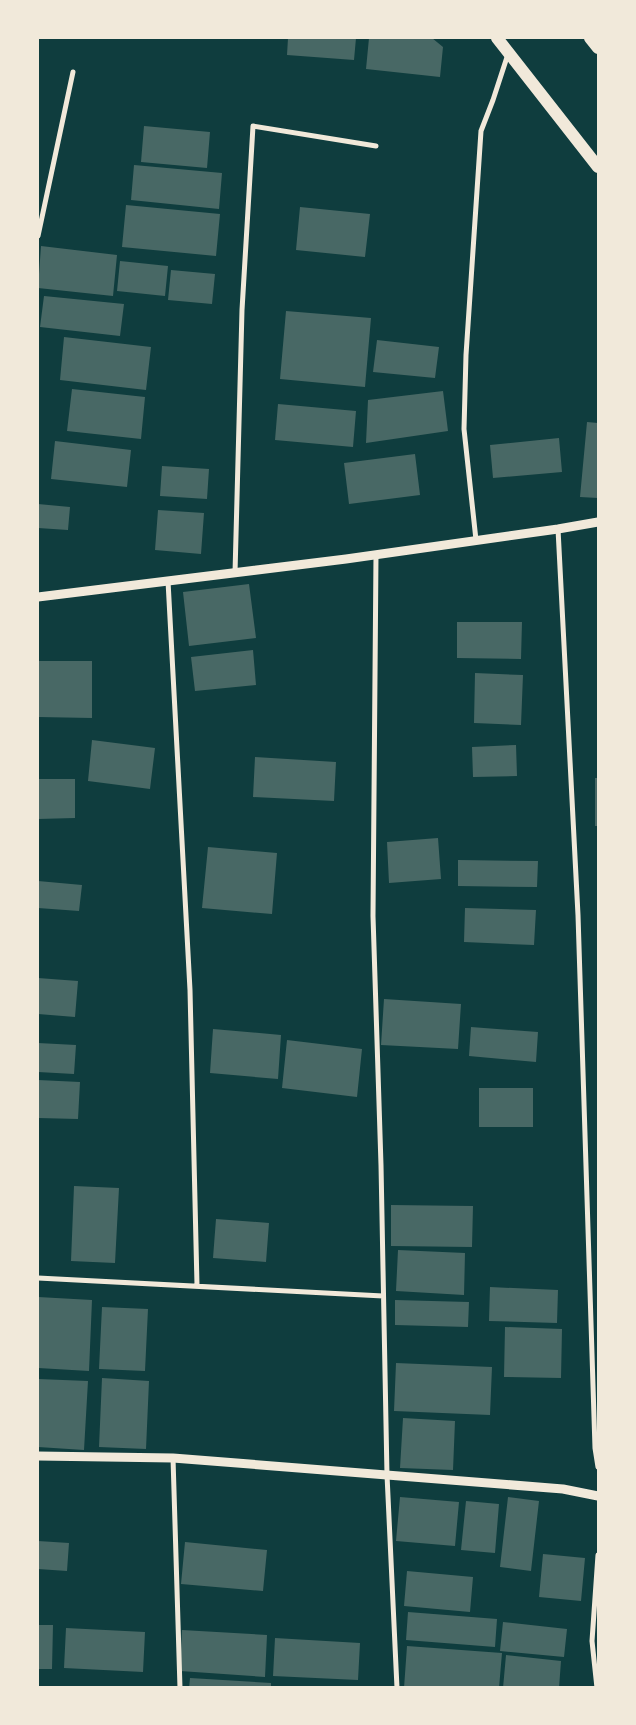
<svg xmlns="http://www.w3.org/2000/svg" width="636" height="1725" font-family="Cabin,sans-serif">
	<style>
		.building { fill: #486865 }
		.lines { fill: none; stroke-linecap: round; stroke-linejoin: round }
		.minor { stroke: #f1e9da; stroke-width: 5 }
		.tertiary { stroke: #f1e9da; stroke-width: 9 }
		.primary { stroke: #f1e9da; stroke-width: 12 }
	</style>
	<rect width="100%" height="100%" fill="#0f3d3e"/>
	<path class="building" d="M288,38H356L354,60L287,55Z
		M369,38H432L443,47L440,77L366,69Z
		M144,126L210,132L207,168L141,162Z
		M134,165L222,173L219,209L131,200Z
		M126,205L220,214L216,256L122,247Z
		M300,207L370,214L365,257L296,250Z
		M41,246L117,255L113,296L38,288Z
		M120,261L168,266L165,296L117,291Z
		M171,270L215,274L212,304L168,300Z
		M44,296L124,304L120,336L40,327Z
		M286,311L371,318L365,387L280,379Z
		M64,337L151,347L146,390L60,380Z
		M377,340L439,347L435,378L373,372Z
		M72,389L145,397L141,439L67,431Z
		M443,391L448,431L366,443L368,400Z
		M278,404L356,411L353,447L275,440Z
		M587,422L598,423V498L580,497Z
		M559,438L562,472L493,478L490,445Z
		M55,441L131,450L127,487L51,479Z
		M415,454L420,495L349,504L344,463Z
		M162,466L209,469L207,499L160,496Z
		M38,504L70,507L68,530L38,528Z
		M158,510L204,513L201,554L155,550Z
		M249,584L256,638L189,646L183,592Z
		M457,622H522L521,659L457,658Z
		M253,650L256,685L195,691L191,657Z
		M38,661H92V718L38,717Z
		M475,673L523,675L521,725L474,723Z
		M92,740L155,748L150,789L88,781Z
		M516,745L517,776L473,777L472,747Z
		M255,757L336,762L334,801L253,797Z
		M595,778H598V826H595Z
		M38,779H75V818L38,819Z
		M438,838L441,879L389,883L387,842Z
		M208,847L277,853L272,914L202,908Z
		M458,860L538,861L537,887L458,886Z
		M38,881L82,885L79,911L38,908Z
		M465,908L536,910L534,945L464,942Z
		M38,978L78,981L75,1017L38,1014Z
		M384,999L461,1004L458,1049L381,1045Z
		M471,1027L538,1032L536,1062L469,1056Z
		M213,1029L281,1035L278,1079L210,1073Z
		M287,1040L362,1049L357,1097L282,1088Z
		M38,1043L76,1045L74,1074L38,1072Z
		M38,1080L80,1082L78,1119L38,1118Z
		M479,1088H533V1127H479Z
		M74,1186L119,1188L115,1263L71,1261Z
		M391,1205L473,1206L472,1247L391,1246Z
		M216,1219L269,1223L266,1262L213,1258Z
		M398,1250L465,1253L464,1295L396,1291Z
		M490,1287L558,1290L557,1323L489,1321Z
		M38,1297L92,1300L89,1371L38,1368Z
		M395,1300L469,1302L468,1327L395,1325Z
		M102,1307L148,1309L145,1371L99,1369Z
		M505,1327L562,1329L561,1378L504,1377Z
		M396,1363L492,1367L490,1415L394,1411Z
		M102,1378L149,1381L146,1449L99,1447Z
		M38,1379L88,1381L84,1450L38,1447Z
		M403,1418L455,1421L453,1470L400,1468Z
		M400,1497L459,1502L455,1546L396,1541Z
		M508,1497L539,1501L531,1571L500,1567Z
		M466,1501L499,1504L495,1553L461,1550Z
		M38,1541L69,1543L67,1571L38,1569Z
		M185,1542L267,1550L263,1591L181,1584Z
		M543,1554L585,1558L581,1601L539,1597Z
		M407,1571L473,1577L470,1612L404,1606Z
		M408,1612L497,1619L495,1647L406,1640Z
		M503,1622L567,1629L564,1657L500,1651Z
		M38,1625H53L52,1669H38Z
		M66,1628L145,1632L143,1672L64,1668Z
		M182,1630L267,1635L265,1677L180,1671Z
		M275,1638L360,1643L358,1680L273,1676Z
		M407,1646L502,1653L499,1688H404Z
		M506,1655L561,1661L559,1688H503Z
		M190,1678L271,1683V1688H189Z"/>
	<g class="lines">
		<path class="minor" d="M38,236L73,72
			M558,529L578,915L595,1448L598,1467
			M476,540L464,429L466,355L481,131L493,100L508,54
			M376,555L373,916L381,1165L387,1475L397,1688
			M235,573L242,310L253,126L376,146
			M168,581L190,990L197,1285
			M38,1278L383,1296
			M173,1458L180,1688
			M597,1688L592,1641L598,1555"/>
		<path class="tertiary" d="M38,597L346,559L558,529L598,522
			M38,1456L173,1458L563,1489L598,1496"/>
		<path class="primary" d="M497,38L598,167
			M590,38L598,48"/>
	</g>
	<rect width="636" height="1725" fill="none" stroke="#f1e9da" stroke-width="78"/>
</svg>
